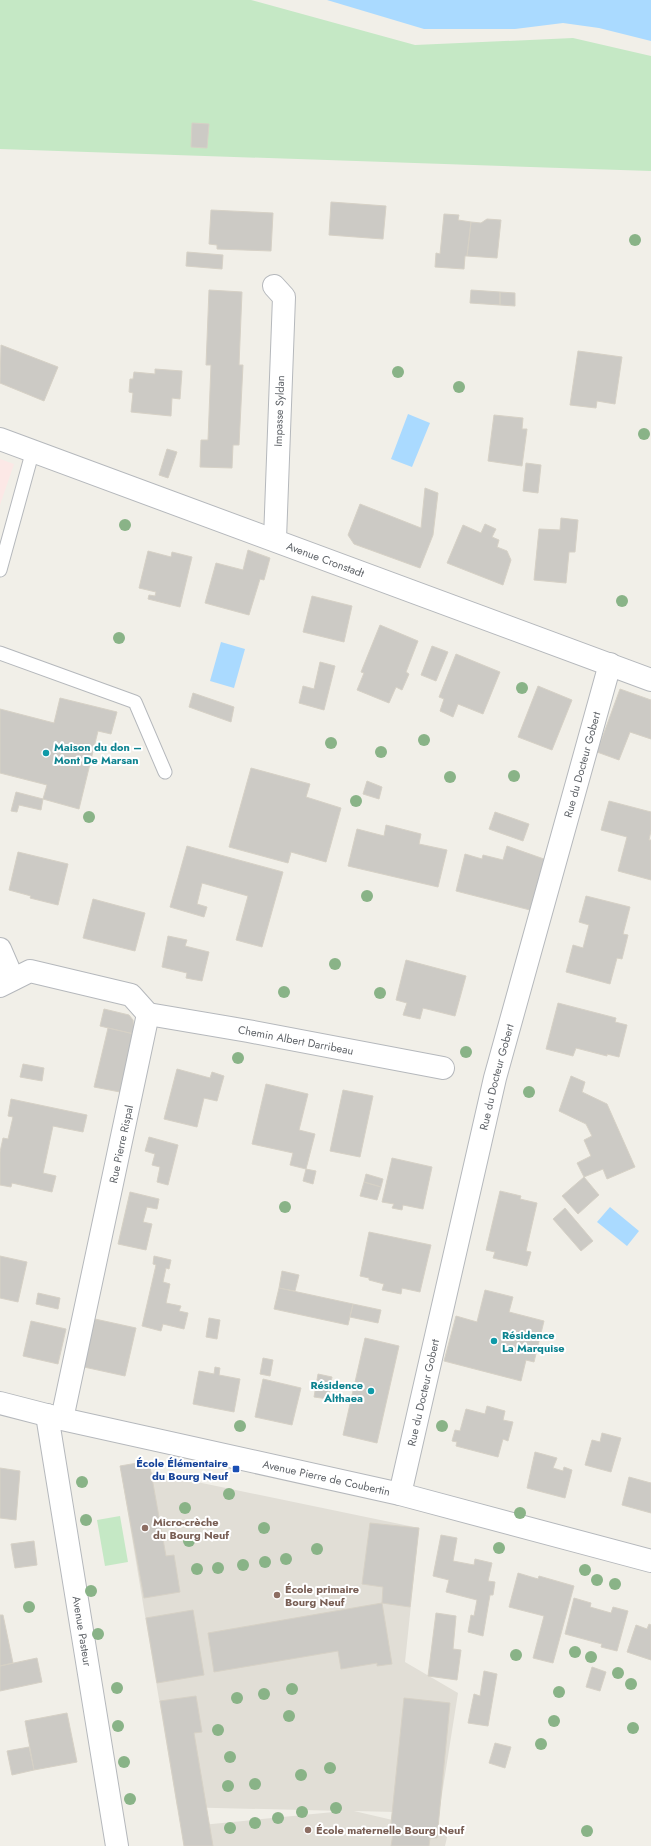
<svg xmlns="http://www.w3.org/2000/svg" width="651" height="1846" font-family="Jost,sans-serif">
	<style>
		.education { fill: #e1ded6 }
		.medical { fill: #fce8e6 }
		.green { fill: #c5e8c5 }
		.water { fill: #aadaff }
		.building { fill: #cccac5; stroke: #d6d1c6 }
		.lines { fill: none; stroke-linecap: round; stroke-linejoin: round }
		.service-casing { stroke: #b5b8bc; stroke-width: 15 }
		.minor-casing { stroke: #b5b8bc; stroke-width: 24 }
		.service { stroke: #fff; stroke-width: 13 }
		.minor { stroke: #fff; stroke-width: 22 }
		.tree { fill: #89b387 }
		.culture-dot { fill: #0f9aa8; stroke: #fff; stroke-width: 1.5 }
		.transit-dot { fill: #1a4fb4; stroke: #fff; stroke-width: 1.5 }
		.education-dot { fill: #8d6e63; stroke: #fff; stroke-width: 1.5 }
		.labels { text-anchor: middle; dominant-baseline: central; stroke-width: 4; stroke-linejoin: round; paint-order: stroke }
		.street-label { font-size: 11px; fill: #5f6368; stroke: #fff }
		.culture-label { font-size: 11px; font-weight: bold; fill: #0d838f; stroke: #fff; text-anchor: start }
		.transit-label { font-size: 11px; font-weight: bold; fill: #164399; stroke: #fff; text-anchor: end }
		.education-label { font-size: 11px; font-weight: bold; fill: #785e54; stroke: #fff; text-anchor: start }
	</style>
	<rect width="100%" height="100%" fill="#f1efe8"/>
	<path class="education" d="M120,1466L419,1528L405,1662L458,1693L439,1813L354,1811L448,1833L445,1846H184L181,1827L344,1811L177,1807Z"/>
	<path class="medical" d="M0,459L14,464L0,505Z"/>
	<path class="green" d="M0,0H251L415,45L573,38L651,56V171L0,149Z
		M120,1516L128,1562L105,1566L97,1520Z"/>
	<path class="water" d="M327,0H651V41L599,28L563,23L515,29H424Z
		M408,414L430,423L412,467L391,459Z
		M221,642L245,649L234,688L210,681Z
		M610,1207L639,1231L627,1246L597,1222Z"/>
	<path class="building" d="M192,123L209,124L207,148L191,147Z
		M331,202L386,206L383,239L329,235Z
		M211,210L273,213L271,251L217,249V245L209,244Z
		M444,214L459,215L458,220L471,222L467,256H465L464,269L435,267L436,253L440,254Z
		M487,219L501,220L497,258L467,256L471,222L481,223Z
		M187,252L223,255L222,269L186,266Z
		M209,290L242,292L239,365H243L239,445H233L232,468L200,467L201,440H208L211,365H206Z
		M471,290L500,292V305L470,303Z
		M500,292L515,293V306L500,305Z
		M1,345L58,367L44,401L0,383Z
		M578,351L622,357L615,404L597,401L596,408L570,405Z
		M155,369L182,371L180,399L172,398L171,416L131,412L133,393L129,392L130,379H133L134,372L155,374Z
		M494,415L523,418L522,429H527L522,466L488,461Z
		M167,449L177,452L168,478L159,475Z
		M526,463L541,465L538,493L523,491Z
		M425,488L438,493L433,535L420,568L354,544L348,535L360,504L421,528Z
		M561,518L578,520L575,552H569L566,583L534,580L539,529L560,530Z
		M485,524L496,529L492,537L499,540L497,547L507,551L511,560L503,585L447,563L463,525L481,533Z
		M248,550L270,558L264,580L260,579L249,615L205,603L216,563L243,570Z
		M148,551L171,557L172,552L192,557L180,607L148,599L149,595L155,596L156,592L139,588Z
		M312,596L352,606L344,642L303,632Z
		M380,625L418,641L406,672L409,674L402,690L396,687L389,703L357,690L364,673L361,672Z
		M432,646L448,652L436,681L421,675Z
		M456,654L500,672L483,714L458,704L453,717L440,711L444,699L439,697Z
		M320,662L335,666L324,710L299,703L303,686L314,689Z
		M538,686L572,700L552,750L518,737Z
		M620,689L651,700V739L630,732L619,760L597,752Z
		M193,693L234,707L231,722L189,707Z
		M60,698L117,712L111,734L98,731L79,809L43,799L47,785L0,773V709L54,723Z
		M251,768L310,784L306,797L341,808L326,862L291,852L288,863L229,847Z
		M367,781L382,787L379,799L363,794Z
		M16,792L43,799L41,810L19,805L17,812L11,811Z
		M609,801L651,812V831L649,840H651V880L618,871L627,837L601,830Z
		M495,812L529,824L523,841L489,829Z
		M386,825L421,834L419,844L447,850L438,887L348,866L357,829L384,836Z
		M187,846L283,872L262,947L236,940L248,896L202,883L197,904L207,907L204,917L170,907Z
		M507,846L544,859L530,910L456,891L465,854L482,859L483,855L503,860Z
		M18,852L68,864L58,905L30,898L31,896L9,890Z
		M586,896L630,907L623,934L628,935L622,959L617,958L610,984L566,972L573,945L583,948L589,925L579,922Z
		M93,899L145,913L135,951L83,938Z
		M168,936L187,940L185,946L209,952L202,981L186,978L187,973L162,967Z
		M406,960L466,976L455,1016L423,1008L420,1019L403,1015L407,1003L396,1000Z
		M558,1003L616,1018L615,1022L627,1025L619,1057L607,1054V1056L576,1048L573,1056L546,1049Z
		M104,1009L129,1015L133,1020L134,1034L100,1026Z
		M108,1028L134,1034L120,1092L94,1087Z
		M23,1064L44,1068L42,1081L20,1077Z
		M177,1069L210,1078L212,1072L224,1076L217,1101L204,1098L197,1127L164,1119Z
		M571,1076L585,1082L582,1092L607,1104L635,1167L607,1179L603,1169L584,1177L577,1163L591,1156L584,1140L592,1136L586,1124L559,1111Z
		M266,1084L308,1094L299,1130L315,1134L306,1169L290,1165L293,1153L252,1144Z
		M343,1090L373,1096L360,1157L330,1151Z
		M11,1099L87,1115L83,1132L53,1126L43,1173L56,1176L52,1192L12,1183L11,1187L0,1185V1152L3,1138L8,1139L13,1117L8,1116Z
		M149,1137L178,1145L168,1185L157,1182L160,1167L152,1165L155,1154L145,1151Z
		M392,1158L432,1167L423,1209L403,1205L402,1210L392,1208L394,1204L382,1202Z
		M306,1169L316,1171L313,1184L303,1181Z
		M366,1174L383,1179L381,1187L364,1182Z
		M584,1177L599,1195L578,1214L562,1196Z
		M364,1182L381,1187L377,1200L360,1196Z
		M500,1191L521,1196L520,1199L537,1203L526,1251L531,1252L527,1266L493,1258L495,1252L486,1250Z
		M130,1192L159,1199L157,1209L147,1207L143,1222L152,1224L146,1250L118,1244Z
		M565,1208L593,1241L581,1251L553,1219Z
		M369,1232L431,1245L420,1292L402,1288L401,1294L382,1290L384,1284L369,1280V1278L360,1276Z
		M0,1256L27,1262L18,1302L0,1298Z
		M154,1256L171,1260L169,1269L166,1268L163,1282L170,1284L166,1303L181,1306L179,1311L188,1313L184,1329L163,1324L161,1331L142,1326L156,1265L153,1264Z
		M282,1271L299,1275L295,1291L279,1288Z
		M279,1288L353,1304L348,1325L274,1309Z
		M485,1290L513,1297L509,1312L544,1321L534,1362L526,1360L521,1381L444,1361L456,1316L477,1322Z
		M38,1293L60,1298L58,1309L36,1304Z
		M353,1304L381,1310L378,1323L350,1317Z
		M209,1318L220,1320L217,1339L206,1337Z
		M95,1319L136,1328L125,1376L84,1367Z
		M31,1321L66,1329L58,1364L23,1356Z
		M365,1338L399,1346L377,1443L343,1435Z
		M263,1358L273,1360L270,1376L260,1374Z
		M215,1367L220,1368L219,1375L240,1379L234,1412L193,1404L199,1371L214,1374Z
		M318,1374L332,1377L328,1399L314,1397Z
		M263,1379L301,1388L292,1425L255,1417Z
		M487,1406L505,1411L503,1420L513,1422L508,1441L503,1439L498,1457L456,1446L457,1442L452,1441L455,1430L460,1431L466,1409L485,1414Z
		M602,1433L621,1438L611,1472L585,1465L592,1440L600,1442Z
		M535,1452L557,1458L553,1468L563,1471L564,1467L572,1470L565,1498L527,1488Z
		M149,1461L166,1556L174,1555L180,1592L144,1598L120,1466Z
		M0,1468L20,1471L16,1520L0,1518Z
		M629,1477L651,1483V1513L622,1505Z
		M370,1523L419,1528L410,1607L382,1603L383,1587L362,1584Z
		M441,1535L457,1538L453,1561L474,1565L475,1559L492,1563L488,1581L495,1582L493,1595H490L483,1636L468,1632L471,1615L474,1616L477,1600L446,1592L449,1580L433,1576Z
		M34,1541L37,1565L15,1568L11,1544Z
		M518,1573L538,1579L539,1576L574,1586L553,1663L533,1658L544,1616L509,1607Z
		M574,1598L591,1603L590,1607L611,1613L613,1607L628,1611L617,1651L601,1647L602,1644L565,1634Z
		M382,1603L392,1664L377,1666V1663L341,1669L338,1651L214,1672L208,1633Z
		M193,1610L204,1675L157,1683L146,1618Z
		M436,1613L456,1616L453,1649L461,1650L457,1680L428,1676Z
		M0,1615H3L13,1663L0,1666Z
		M649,1624L651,1625V1660L627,1652L636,1625L647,1629Z
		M37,1658L42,1682L0,1691V1666Z
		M592,1667L606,1672L600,1691L586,1687Z
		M484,1671L497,1674L488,1726L468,1723L474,1694L480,1696Z
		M196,1696L202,1732L194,1733L213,1846H184L160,1701Z
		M404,1698L450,1703L437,1838H430L429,1846H391L393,1834L390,1833Z
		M67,1713L77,1762L34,1770L25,1721Z
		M495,1743L511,1747L505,1768L489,1763Z
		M29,1747L34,1770L12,1775L7,1751Z"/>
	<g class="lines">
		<defs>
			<path id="service" d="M0,570L33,450
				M0,653L135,702L165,772"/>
			<g id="minor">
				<path d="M274,286L284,297L275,539"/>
				<path id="s1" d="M0,439L651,680"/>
				<path d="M0,949L13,979"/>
				<path d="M0,986L30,971L131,995L148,1014L62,1419"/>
				<path id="s2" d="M148,1014L248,1031L443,1068"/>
				<path id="s3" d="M0,1403L62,1419L400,1494L651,1561"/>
				<path id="s4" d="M47,1415L117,1846"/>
				<path id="s5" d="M400,1494L495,1078L610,664"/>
			</g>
		</defs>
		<use href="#service" class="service-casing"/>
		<use href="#minor" class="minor-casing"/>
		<use href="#service" class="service"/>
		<use href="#minor" class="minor"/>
	</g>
	<g class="tree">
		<circle cx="635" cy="240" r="6"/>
		<circle cx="398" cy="372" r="6"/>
		<circle cx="459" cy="387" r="6"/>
		<circle cx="644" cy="434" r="6"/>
		<circle cx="125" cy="525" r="6"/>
		<circle cx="622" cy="601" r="6"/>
		<circle cx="119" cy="638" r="6"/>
		<circle cx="522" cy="688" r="6"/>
		<circle cx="424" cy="740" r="6"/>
		<circle cx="331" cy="743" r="6"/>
		<circle cx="381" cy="752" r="6"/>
		<circle cx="514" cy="776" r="6"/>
		<circle cx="450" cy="777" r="6"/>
		<circle cx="356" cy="801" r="6"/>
		<circle cx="89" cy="817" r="6"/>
		<circle cx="367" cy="896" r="6"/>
		<circle cx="335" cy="964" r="6"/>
		<circle cx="284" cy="992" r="6"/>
		<circle cx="380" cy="993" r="6"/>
		<circle cx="466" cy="1052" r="6"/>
		<circle cx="238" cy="1058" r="6"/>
		<circle cx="529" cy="1092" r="6"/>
		<circle cx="285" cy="1207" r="6"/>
		<circle cx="240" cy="1426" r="6"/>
		<circle cx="442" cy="1426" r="6"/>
		<circle cx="82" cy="1482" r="6"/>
		<circle cx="229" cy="1494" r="6"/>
		<circle cx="185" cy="1508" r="6"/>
		<circle cx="520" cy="1513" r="6"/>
		<circle cx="86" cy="1520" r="6"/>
		<circle cx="264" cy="1528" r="6"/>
		<circle cx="189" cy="1541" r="6"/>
		<circle cx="499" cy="1548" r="6"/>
		<circle cx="317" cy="1549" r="6"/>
		<circle cx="286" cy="1559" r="6"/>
		<circle cx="265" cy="1562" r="6"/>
		<circle cx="243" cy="1565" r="6"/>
		<circle cx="218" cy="1568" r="6"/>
		<circle cx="197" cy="1569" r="6"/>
		<circle cx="585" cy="1570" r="6"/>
		<circle cx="597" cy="1580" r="6"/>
		<circle cx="615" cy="1584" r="6"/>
		<circle cx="91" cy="1591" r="6"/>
		<circle cx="29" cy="1607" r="6"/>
		<circle cx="98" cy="1634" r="6"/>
		<circle cx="575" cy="1652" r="6"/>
		<circle cx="516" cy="1655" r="6"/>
		<circle cx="591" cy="1657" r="6"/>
		<circle cx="618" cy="1673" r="6"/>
		<circle cx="631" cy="1684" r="6"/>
		<circle cx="117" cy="1688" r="6"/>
		<circle cx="292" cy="1689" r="6"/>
		<circle cx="559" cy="1692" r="6"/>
		<circle cx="264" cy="1694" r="6"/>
		<circle cx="237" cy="1698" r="6"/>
		<circle cx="289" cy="1716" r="6"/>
		<circle cx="554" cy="1721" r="6"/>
		<circle cx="118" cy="1726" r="6"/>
		<circle cx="633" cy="1728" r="6"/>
		<circle cx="218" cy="1730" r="6"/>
		<circle cx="541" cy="1744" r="6"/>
		<circle cx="230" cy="1757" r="6"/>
		<circle cx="124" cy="1762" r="6"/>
		<circle cx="330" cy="1768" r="6"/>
		<circle cx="301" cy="1775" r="6"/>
		<circle cx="255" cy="1784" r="6"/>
		<circle cx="228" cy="1786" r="6"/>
		<circle cx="130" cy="1799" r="6"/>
		<circle cx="336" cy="1808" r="6"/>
		<circle cx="302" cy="1812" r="6"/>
		<circle cx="278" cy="1818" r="6"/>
		<circle cx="255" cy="1823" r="6"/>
		<circle cx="230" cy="1828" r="6"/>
		<circle cx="587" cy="1831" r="6"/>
	</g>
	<g class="culture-dot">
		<circle cx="46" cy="753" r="4"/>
		<circle cx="494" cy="1341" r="4"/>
		<circle cx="371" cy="1391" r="4"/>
	</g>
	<rect class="transit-dot" x="232" y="1465" width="8" height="8" rx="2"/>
	<g class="education-dot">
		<circle cx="145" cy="1528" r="4"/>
		<circle cx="277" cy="1595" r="4"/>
		<circle cx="308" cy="1830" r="4"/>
	</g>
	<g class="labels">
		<g class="street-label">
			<text transform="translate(279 411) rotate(-88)">Impasse Syldan</text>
			<text stroke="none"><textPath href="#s1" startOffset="347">Avenue Cronstadt</textPath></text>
			<text stroke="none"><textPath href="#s5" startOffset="752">Rue du Docteur Gobert</textPath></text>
			<text stroke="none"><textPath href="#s2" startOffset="150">Chemin Albert Darribeau</textPath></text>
			<text stroke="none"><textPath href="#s5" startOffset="428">Rue du Docteur Gobert</textPath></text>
			<text transform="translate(121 1144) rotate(-78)">Rue Pierre Rispal</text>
			<text stroke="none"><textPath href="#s5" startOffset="104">Rue du Docteur Gobert</textPath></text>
			<text stroke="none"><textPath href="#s3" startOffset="335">Avenue Pierre de Coubertin</textPath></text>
			<text stroke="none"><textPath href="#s4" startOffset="219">Avenue Pasteur</textPath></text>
		</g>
		<g class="culture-label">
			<text x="54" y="747">Maison du don –<tspan x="54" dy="13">Mont De Marsan</tspan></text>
			<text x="502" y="1335">Résidence<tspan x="502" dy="13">La Marquise</tspan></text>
			<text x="363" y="1385" text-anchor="end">Résidence<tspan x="363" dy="13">Althaea</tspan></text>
		</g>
		<g class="transit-label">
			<text x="228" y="1463">École Élémentaire<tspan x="228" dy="13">du Bourg Neuf</tspan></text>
		</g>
		<g class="education-label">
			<text x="153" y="1522">Micro-crèche<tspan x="153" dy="13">du Bourg Neuf</tspan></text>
			<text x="285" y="1589">École primaire<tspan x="285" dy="13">Bourg Neuf</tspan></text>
			<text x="316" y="1830">École maternelle Bourg Neuf</text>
		</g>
	</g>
</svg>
